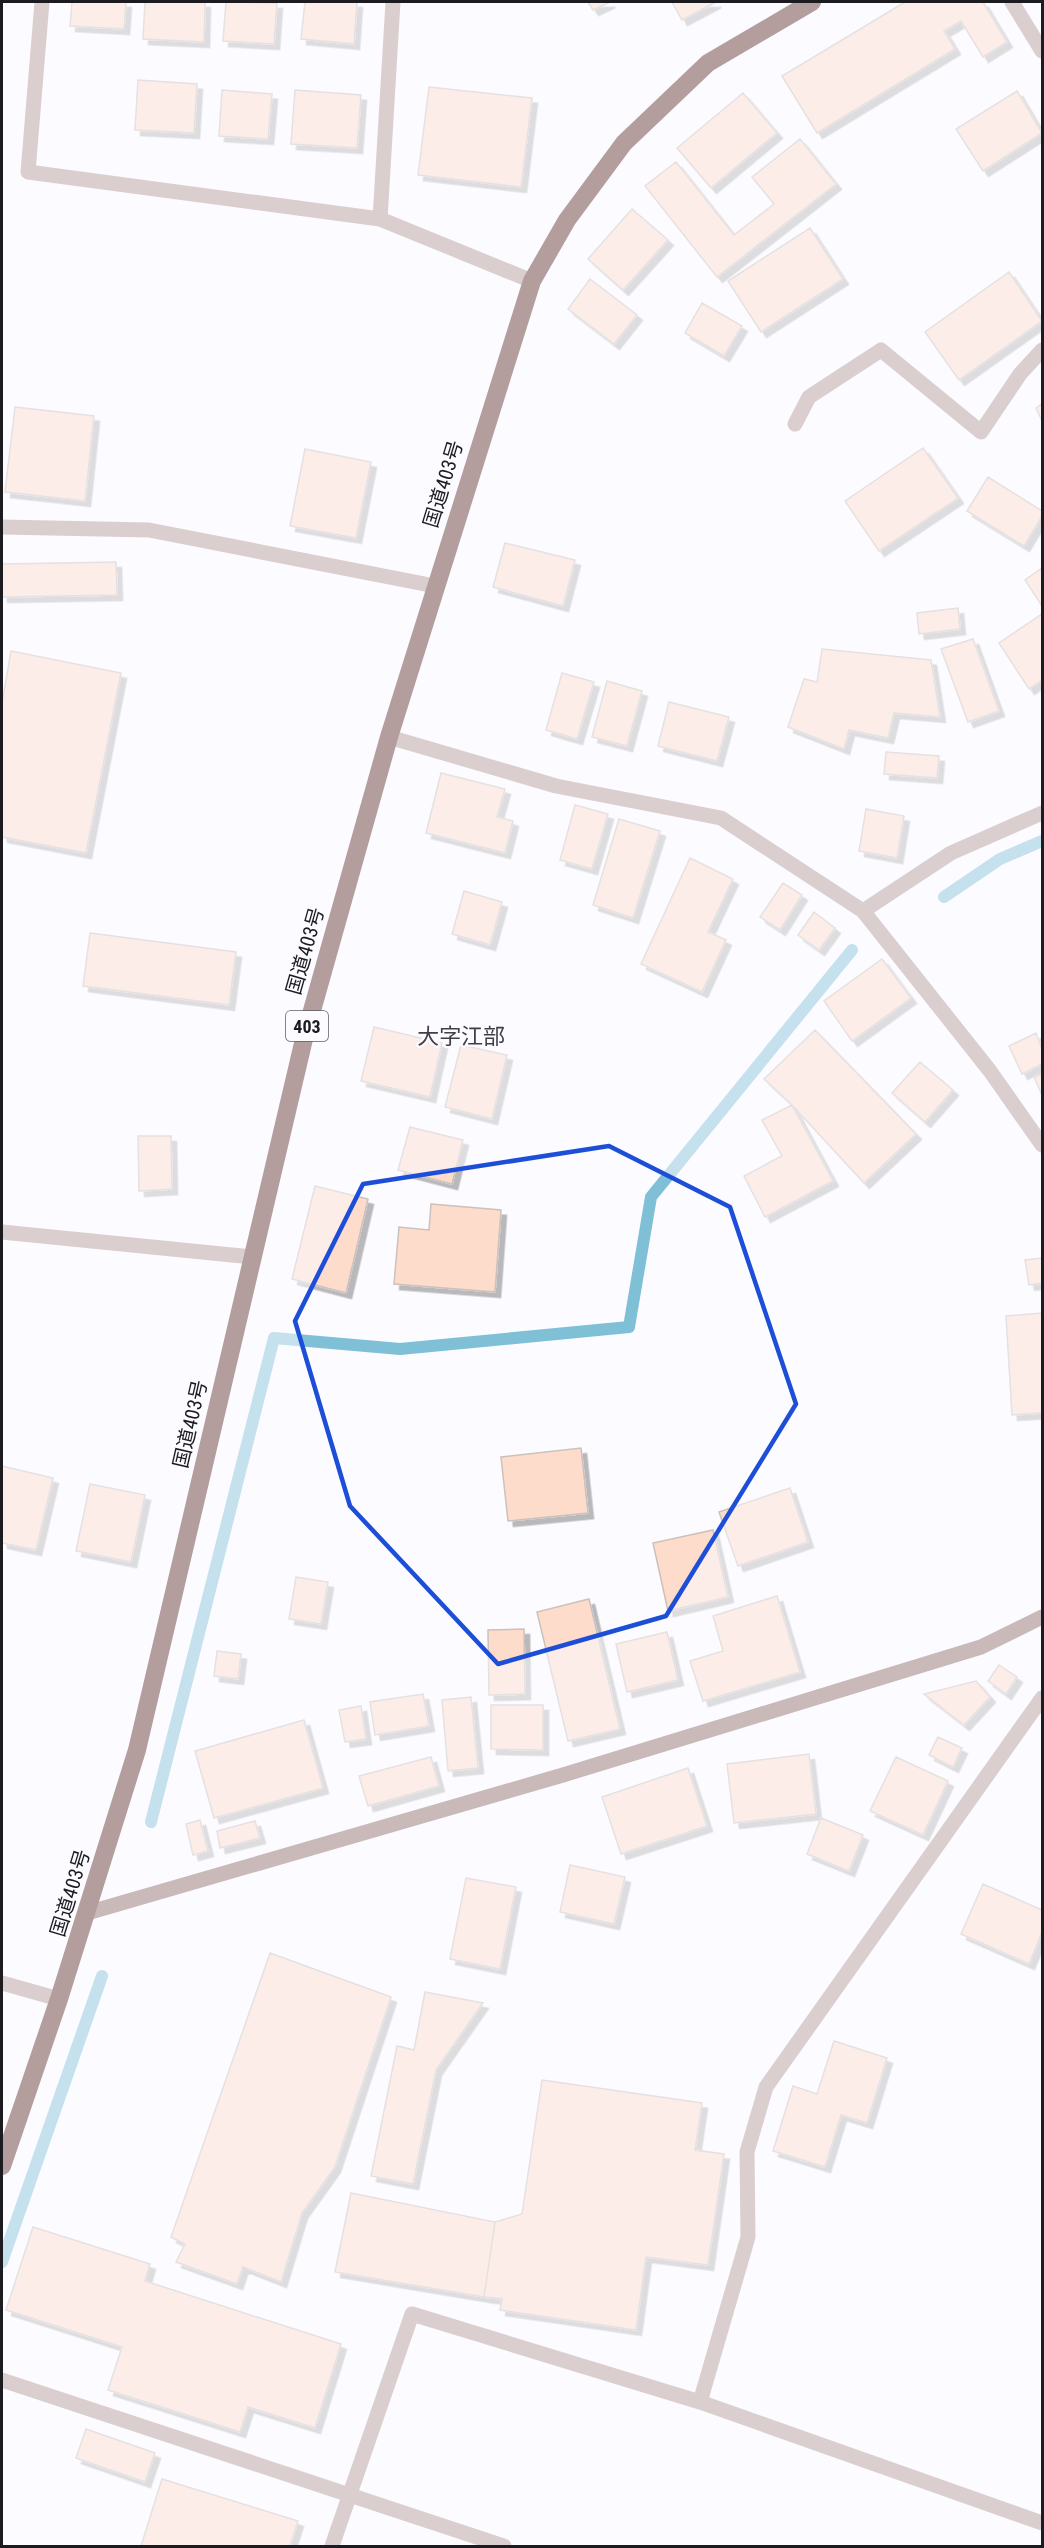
<svg xmlns="http://www.w3.org/2000/svg" width="1044" height="2548" font-family="'Roboto Condensed','Noto Sans JP',sans-serif">
	<style>
		.lines { fill: none; stroke-linecap: round; stroke-linejoin: round }
		.stream { stroke: #80c0d7; stroke-width: 12 }
		.building { fill: #fedccc; stroke: #ccc1bc; stroke-width: 1.5; filter: url(#shadow) }
		.lane { stroke: #b39895; stroke-width: 15 }
		.street { stroke: #b39895; stroke-width: 15 }
		.secondary { stroke: #8e6864; stroke-width: 15 }
		.highway { stroke: #5b2a27; stroke-width: 18 }
		.marked { fill: none; stroke: #1d4ed8; stroke-width: 4.5; stroke-linejoin: round }
		.labels { text-anchor: middle; dominant-baseline: central; stroke-width: 4.5; stroke-linejoin: round; paint-order: stroke }
		.shield { fill: #fcfbff; stroke: #5f5e62; stroke-width: 1.5 }
		.shield-label { font-size: 18px; font-weight: bold; fill: #1c1b1f }
		.street-label { font-size: 20px; fill: #1c1b1f; stroke: #fcfbff }
		.quarter-label { font-size: 22px; fill: #413e46; stroke: #fcfbff }
	</style>
	<defs>
		<filter id="shadow"><feDropShadow dx="5.5" dy="5.5" stdDeviation="0" flood-color="#0004"/></filter>
	</defs>
	<rect width="100%" height="100%" fill="#fcfbff"/>
	<g class="lines">
		<path class="stream" d="M944,897L1000,859L1042,841
			M151,1822L274,1338L400,1349L629,1327L651,1197L852,950
			M2,2262L102,1976"/>
	</g>
	<path class="building" d="M72,2H126L124,29L70,26Z
		M145,2H205L204,42L143,39Z
		M226,2L277,3L274,44L223,41Z
		M305,2H357L354,44L301,39Z
		M588,2H610L593,10Z
		M672,2H716L682,20Z
		M905,2H983L1007,42L983,57L961,21L944,31L955,49L817,133L782,76Z
		M138,80L197,84L194,133L135,130Z
		M429,87L532,98L521,187L418,175Z
		M222,90L272,94L268,139L219,136Z
		M295,90L361,95L357,148L291,144Z
		M1017,91L1042,133L983,171L956,129Z
		M743,93L777,133L711,188L677,148Z
		M800,139L836,184L717,277L645,186L676,162L734,235L774,204L752,177Z
		M632,209L668,240L623,290L588,259Z
		M810,228L843,279L761,332L728,281Z
		M1009,272L1042,321L959,380L925,332Z
		M590,279L637,315L614,344L568,309Z
		M702,303L742,326L724,356L685,333Z
		M1042,404V421L1036,408Z
		M15,407L94,416L85,501L5,492Z
		M923,448L958,498L879,551L845,501Z
		M305,449L371,462L356,538L290,526Z
		M988,477L1042,511V516L1024,546L967,511Z
		M505,543L575,560L563,606L493,587Z
		M116,562L117,595L2,597V564Z
		M1042,568V606L1025,580Z
		M958,608L960,629L919,634L917,613Z
		M1042,614V680L1029,689L999,643Z
		M973,639L999,711L968,722L941,649Z
		M822,649L931,660L940,717L894,713L888,738L849,730L844,749L788,727L804,679L817,682Z
		M11,651L121,673L86,853L2,837V703Z
		M562,673L594,682L577,739L546,730Z
		M607,681L642,691L627,746L592,737Z
		M669,702L729,717L717,761L658,746Z
		M886,752L939,756L937,778L884,774Z
		M441,773L505,789L497,817L513,821L505,853L426,833Z
		M575,805L608,814L592,869L560,860Z
		M866,809L904,816L897,858L859,851Z
		M619,819L660,831L633,918L593,905Z
		M690,858L733,879L708,932L726,940L702,992L641,964Z
		M783,883L802,895L780,930L760,917Z
		M464,891L502,902L490,945L452,934Z
		M814,912L835,928L819,950L798,935Z
		M90,933L236,952L229,1005L83,986Z
		M882,959L911,998L852,1041L824,1001Z
		M374,1027L442,1043L430,1097L361,1081Z
		M815,1030L916,1134L864,1183L792,1105L764,1079Z
		M1036,1033L1042,1049V1064L1022,1074L1009,1046Z
		M461,1045L507,1055L492,1119L445,1107Z
		M920,1062L953,1090L925,1122L892,1093Z
		M1042,1074V1095L1034,1077Z
		M792,1105L833,1181L765,1217L744,1176L782,1156L762,1120Z
		M410,1127L463,1140L452,1184L398,1170Z
		M138,1136H171L172,1189L139,1191Z
		M315,1186L368,1199L346,1293L292,1279Z
		M431,1204L501,1210L495,1292L394,1284L399,1227L429,1230Z
		M1042,1258V1283L1029,1285L1025,1260Z
		M1042,1313V1413L1012,1415L1006,1316Z
		M581,1448L588,1513L508,1521L501,1457Z
		M2,1466L53,1478L36,1550L2,1543Z
		M90,1484L145,1495L131,1562L76,1551Z
		M790,1488L808,1542L738,1566L719,1512Z
		M713,1530L728,1597L668,1611L653,1543Z
		M296,1577L328,1582L321,1624L289,1619Z
		M777,1596L800,1672L703,1701L690,1661L723,1651L713,1616Z
		M589,1599L620,1729L568,1741L537,1612Z
		M524,1629L525,1694L489,1695L488,1630Z
		M667,1632L678,1680L627,1692L616,1644Z
		M217,1651L241,1654L238,1679L214,1676Z
		M999,1665L1017,1677L1006,1694L988,1681Z
		M976,1681L990,1697L964,1725L924,1694Z
		M423,1694L429,1726L375,1735L370,1702Z
		M471,1697L478,1768L448,1771L442,1700Z
		M491,1705H543V1750L491,1749Z
		M361,1706L366,1739L345,1742L339,1710Z
		M304,1720L323,1788L214,1818L195,1751Z
		M938,1737L962,1748L953,1767L929,1755Z
		M809,1754L816,1814L734,1823L727,1764Z
		M431,1757L439,1786L368,1806L359,1776Z
		M896,1757L948,1781L923,1835L870,1811Z
		M688,1768L707,1826L621,1854L602,1797Z
		M821,1818L863,1835L849,1871L807,1854Z
		M200,1820L208,1851L193,1855L186,1824Z
		M255,1821L260,1838L220,1848L217,1831Z
		M570,1865L625,1877L614,1924L560,1912Z
		M466,1878L516,1887L500,1969L450,1959Z
		M983,1884L1042,1910V1932L1029,1964L961,1934Z
		M270,1953L391,1997L335,2167L302,2213L281,2282L243,2267L237,2284L176,2262L185,2244L171,2237Z
		M425,1992L483,2003L436,2070L413,2184L371,2176L397,2046L414,2050Z
		M834,2041L887,2058L867,2123L841,2115L825,2167L773,2151L793,2086L817,2094Z
		M542,2080L702,2103L695,2150L724,2154L708,2265L646,2257L636,2330L500,2310L502,2299L484,2297L495,2222L522,2214Z
		M351,2193L495,2222L484,2297L335,2272Z
		M33,2227L150,2264L145,2281L341,2344L315,2428L248,2407L240,2432L108,2390L122,2347L6,2310Z
		M86,2429L155,2453L145,2482L76,2458Z
		M162,2479L298,2521L290,2546H141Z"/>
	<g class="lines">
		<path class="lane" d="M2,2380L504,2546"/>
		<path class="street" d="M42,2L28,172L380,219
			M393,2L380,219L532,281
			M1012,2L1042,51
			M795,424L809,397L881,350L981,432L1020,374L1042,350
			M2,527L149,530L435,586
			M389,737L556,786L721,818L863,911L990,1071L1042,1145
			M863,911L951,853L1042,813
			M2,1232L252,1257
			M2,1983L59,1999
			M700,2402L1042,2523
			M332,2546L412,2314L700,2402L748,2237L747,2152L766,2087L1042,1698"/>
		<path class="secondary" d="M87,1913L563,1775L981,1647L1042,1617"/>
		<path class="highway" d="M2,2166L59,1999L137,1750L304,1039L389,737L532,281L567,220L624,143L708,63L812,2"/>
	</g>
	<path d="M0 0H1044V2548H0ZM609,1146L730,1207L796,1404L666,1616L498,1664L350,1506L295,1321L363,1184Z" fill="#fcfbff" fill-opacity=".55" fill-rule="evenodd"/>
	<path class="marked" d="M609,1146L730,1207L796,1404L666,1616L498,1664L350,1506L295,1321L363,1184Z"/>
	<g class="labels">
		<rect class="shield" x="286" y="1011" width="42" height="30" rx="4.5"/>
		<g class="shield-label">
			<text x="307" y="1026">403</text>
		</g>
		<g class="street-label">
			<text transform="translate(443 484) rotate(-73)">国道403号</text>
			<text transform="translate(305 951) rotate(-74)">国道403号</text>
			<text transform="translate(190 1424) rotate(-77)">国道403号</text>
			<text transform="translate(70 1893) rotate(-73)">国道403号</text>
		</g>
		<g class="quarter-label">
			<text x="461" y="1036">大字江部</text>
		</g>
	</g>
	<rect width="1044" height="2548" fill="none" stroke="#1c1b1f" stroke-width="6"/>
</svg>
